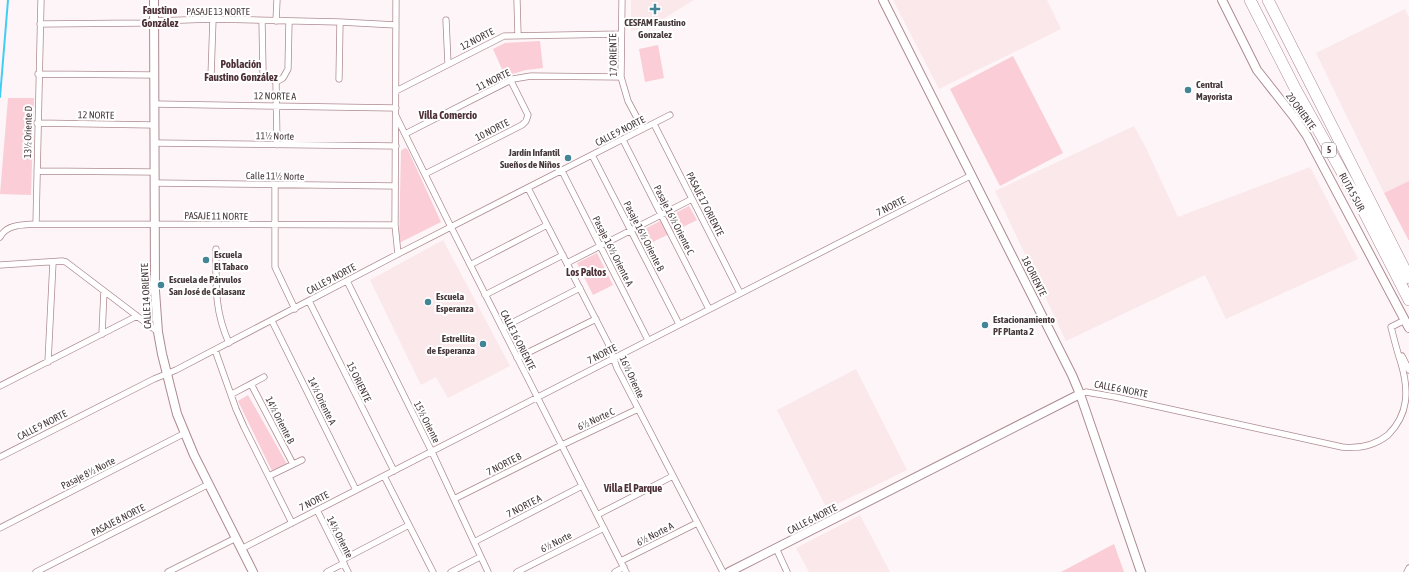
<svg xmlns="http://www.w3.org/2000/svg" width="1409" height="572" font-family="'Asap Condensed',sans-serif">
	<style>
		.built { fill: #fbe8eb }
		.green { fill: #fbcdd6 }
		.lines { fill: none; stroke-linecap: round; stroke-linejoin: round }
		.stream { stroke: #42cef4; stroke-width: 2 }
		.street-casing { stroke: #ad8b92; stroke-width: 7 }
		.secondary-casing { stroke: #ad8b92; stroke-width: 10 }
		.highway-casing { stroke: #ad8b92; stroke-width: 12 }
		.street { stroke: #fff; stroke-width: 5.5 }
		.secondary { stroke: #fff; stroke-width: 8 }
		.highway { stroke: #fff; stroke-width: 11 }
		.poi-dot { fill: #438497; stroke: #fff; stroke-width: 1.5 }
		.labels { text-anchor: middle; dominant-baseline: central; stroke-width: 4; stroke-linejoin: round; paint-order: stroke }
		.shield { fill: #fff; stroke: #7e7476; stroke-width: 1 }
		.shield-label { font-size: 9px; font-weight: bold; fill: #47393c }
		.street-label { font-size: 10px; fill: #47393c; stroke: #fff }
		.poi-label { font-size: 10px; font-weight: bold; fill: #47393c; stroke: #fff; text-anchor: start }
		.neighbourhood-label { font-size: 11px; font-weight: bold; fill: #4d3037; stroke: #fff }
	</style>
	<rect width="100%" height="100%" fill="#fdf5f7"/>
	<path class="built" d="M631,0H694L658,22L631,31Z
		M893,0H1047L1061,29L939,89Z
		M1405,9L1409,18V181L1384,193L1316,53Z
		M1134,126L1146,148L1178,217L1310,167L1358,259L1226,319L1205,275L1066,341L995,191Z
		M443,240L510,366L448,398L436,377L421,385L370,280Z
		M856,369L907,470L827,509L777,410Z
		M860,515L890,572H809L796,548Z"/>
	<path class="green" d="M540,41L543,68L526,70L505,76L493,49L505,43Z
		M658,45L664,78L645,82L639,49Z
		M1013,56L1063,153L1000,186L950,89Z
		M8,98H34L31,195L0,194Z
		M406,148L408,150L441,222L399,243L401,151L403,149Z
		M1409,181V241L1384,193Z
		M689,206L697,220L645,246L633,235Z
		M597,253L613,285L593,295L577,263Z
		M248,395L287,464L272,471L238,401Z
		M1114,544L1124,572H1061Z"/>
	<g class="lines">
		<path class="stream" d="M0,97L8,0"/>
		<defs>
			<path id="street" d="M396,0L395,225L398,254
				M517,0L518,35
				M622,0L621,77L628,101L643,129
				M446,20L448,64
				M262,21L263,72L276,82
				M276,21L277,0
				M40,24L142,23L154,21L213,19L340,22L396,25
				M38,74L154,75
				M211,76L213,19
				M339,79L340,22
				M276,82L283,78L288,69L289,21
				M276,82L277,145
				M396,91L504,36L621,34
				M154,104L396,108
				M396,116L451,227L626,572
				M37,123L154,125
				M654,124L740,293
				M405,134L513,79L531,76L621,77
				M623,140L709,309
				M154,143L396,146
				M592,155L679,324
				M37,171L154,172
				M562,171L648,340
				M425,174L522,125L526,121L528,115L511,81
				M154,183L395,186
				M275,185V267L295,309
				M528,188L608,343L617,368L723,572
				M36,224L395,225
				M0,237C7,224 23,225 36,224L41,0
				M216,249C216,284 214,310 229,343
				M567,263L692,199
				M0,265L62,261L66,262L158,332
				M470,265L547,225
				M347,281L432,452L488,572
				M485,295L563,255
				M309,301L394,471
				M272,321L356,490
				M502,328L580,288
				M102,334L104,291
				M215,350L236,409L244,427L292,523
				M1402,356L1409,370
				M517,358L596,319
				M48,362L53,262
				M251,384L293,464
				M0,386L137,316
				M232,394L264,377
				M1080,394L1086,392L1115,397L1342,447C1359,449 1374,446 1388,435C1409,414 1409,390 1401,363C1397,351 1394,339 1391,327L1405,320
				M0,457L154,379L176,370L398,254L670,115
				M269,476L302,460
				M384,476L433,572
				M454,499L562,445L638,409
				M317,510L348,572
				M597,515L673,476
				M0,528L185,433
				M474,542L582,486
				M776,548L787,572
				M241,549L972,175
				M342,560L409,525
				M621,561L697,523
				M36,572L209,484
				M168,572L236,538
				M327,572L344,563
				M451,572L480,557
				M517,572L604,528
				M615,572L624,567
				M1407,572L1409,568"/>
			<path id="secondary" d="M154,0L155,291L158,332L162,354L177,414L194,455L253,572
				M883,0L1072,375L1080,394L1141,572
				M1222,0L1257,70L1294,117L1307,136L1409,328
				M729,572L1080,394"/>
			<path id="highway" d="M1250,0L1296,90L1362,208L1409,300
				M1268,0L1409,278"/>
		</defs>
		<use href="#street" class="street-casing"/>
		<use href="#secondary" class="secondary-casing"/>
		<use href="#highway" class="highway-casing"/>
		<use href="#street" class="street"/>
		<use href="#secondary" class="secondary"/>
		<use href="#highway" class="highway"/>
	</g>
	<g class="poi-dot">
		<path d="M653 3h4v4h4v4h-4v4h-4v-4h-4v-4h4z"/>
		<circle cx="1188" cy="90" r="4"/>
		<circle cx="568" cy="158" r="4"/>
		<circle cx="206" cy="260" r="4"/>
		<circle cx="161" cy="285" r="4"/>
		<circle cx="428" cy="302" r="4"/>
		<circle cx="985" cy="325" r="4"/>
		<circle cx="483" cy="344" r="4"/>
	</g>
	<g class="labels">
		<rect class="shield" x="1322" y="143" width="14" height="14" rx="3"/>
		<g class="shield-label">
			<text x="1329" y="150">5</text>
		</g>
		<g class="street-label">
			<text x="218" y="11">PASAJE 13 NORTE</text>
			<text transform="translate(477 39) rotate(-27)">12 NORTE</text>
			<text transform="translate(613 55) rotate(-91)">17 ORIENTE</text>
			<text transform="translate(493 80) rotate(-26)">11 NORTE</text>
			<text transform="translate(275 96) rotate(1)">12 NORTE A</text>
			<text transform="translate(1301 111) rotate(54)">20 ORIENTE</text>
			<text transform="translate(96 115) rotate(1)">12 NORTE</text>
			<text transform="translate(492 130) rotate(-27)">10 NORTE</text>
			<text transform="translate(620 131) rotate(-27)">CALLE 9 NORTE</text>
			<text transform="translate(28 132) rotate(-89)">13½ Oriente D</text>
			<text transform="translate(275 136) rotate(1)">11½ Norte</text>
			<text transform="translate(275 176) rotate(1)">Calle 11½ Norte</text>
			<text transform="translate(1352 192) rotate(61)">RUTA 5 SUR</text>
			<text transform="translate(705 204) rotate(63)">PASAJE 17 ORIENTE</text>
			<text transform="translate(891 206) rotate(-27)">7 NORTE</text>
			<text transform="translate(216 216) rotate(1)">PASAJE 11 NORTE</text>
			<text transform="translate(674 220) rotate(63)">Pasaje 16½ Oriente C</text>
			<text transform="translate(644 236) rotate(63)">Pasaje 16½ Oriente B</text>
			<text transform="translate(613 251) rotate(63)">Pasaje 16½ Oriente A</text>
			<text transform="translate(1034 276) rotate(63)">18 ORIENTE</text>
			<text transform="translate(331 279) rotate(-28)">CALLE 9 NORTE</text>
			<text transform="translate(146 296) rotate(-93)">CALLE 14 ORIENTE</text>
			<text transform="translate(518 340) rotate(63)">CALLE 16 ORIENTE</text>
			<text transform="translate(602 354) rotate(-27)">7 NORTE</text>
			<text transform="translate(632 377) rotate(65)">16½ Oriente</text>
			<text transform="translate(359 382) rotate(64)">15 ORIENTE</text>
			<text transform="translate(1121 389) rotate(11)">CALLE 6 NORTE</text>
			<text transform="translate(322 401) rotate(64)">14½ Oriente A</text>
			<text transform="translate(596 419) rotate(-25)">6½ Norte C</text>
			<text transform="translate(280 420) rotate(63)">14½ Oriente B</text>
			<text transform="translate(427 422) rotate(63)">15½ Oriente</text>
			<text transform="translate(42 425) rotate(-27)">CALLE 9 NORTE</text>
			<text transform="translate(504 464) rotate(-27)">7 NORTE B</text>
			<text transform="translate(88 473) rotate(-27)">Pasaje 8½ Norte</text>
			<text transform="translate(314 501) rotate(-27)">7 NORTE</text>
			<text transform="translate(524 506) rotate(-27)">7 NORTE A</text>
			<text transform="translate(812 519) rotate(-27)">CALLE 6 NORTE</text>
			<text transform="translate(118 520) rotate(-27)">PASAJE 8 NORTE</text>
			<text transform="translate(655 534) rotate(-27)">6½ Norte A</text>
			<text transform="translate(340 537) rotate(63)">14½ Oriente</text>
			<text transform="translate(556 542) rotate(-27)">6½ Norte</text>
		</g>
		<g class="poi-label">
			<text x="655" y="22" text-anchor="middle">CESFAM Faustino<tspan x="655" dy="12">Gonzalez</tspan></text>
			<text x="1196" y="84">Central<tspan x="1196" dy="12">Mayorista</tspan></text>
			<text x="560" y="152" text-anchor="end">Jardín Infantil<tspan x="560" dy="12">Sueños de Niños</tspan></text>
			<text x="214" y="254">Escuela<tspan x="214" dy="12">El Tabaco</tspan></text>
			<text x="169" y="279">Escuela de Párvulos<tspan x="169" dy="12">San José de Calasanz</tspan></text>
			<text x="436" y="296">Escuela<tspan x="436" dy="12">Esperanza</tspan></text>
			<text x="993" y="319">Estacionamiento<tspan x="993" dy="12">PF Planta 2</tspan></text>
			<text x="475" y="338" text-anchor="end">Estrellita<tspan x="475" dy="12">de Esperanza</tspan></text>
		</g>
		<g class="neighbourhood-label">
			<text x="160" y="10">Faustino<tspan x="160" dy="13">González</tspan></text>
			<text x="241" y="64">Población<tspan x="241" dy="13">Faustino González</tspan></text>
			<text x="448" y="115">Villa Comercio</text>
			<text x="586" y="272">Los Paltos</text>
			<text x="633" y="488">Villa El Parque</text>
		</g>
	</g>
</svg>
